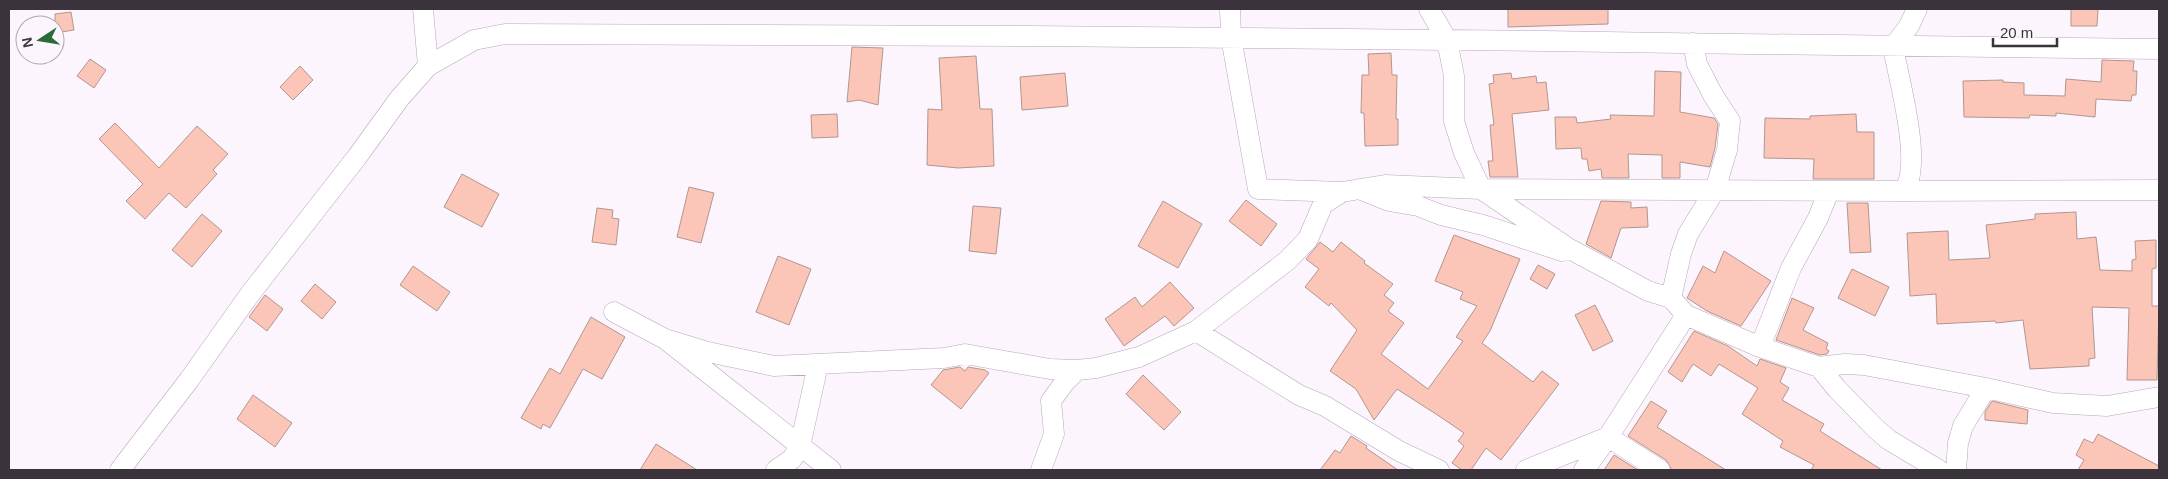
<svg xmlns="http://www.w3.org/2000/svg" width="2168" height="479" font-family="Helvetica,sans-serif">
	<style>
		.building { fill: #fbc6b7; stroke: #b2968e }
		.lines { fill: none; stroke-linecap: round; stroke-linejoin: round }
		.minor-casing { stroke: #b9a6bb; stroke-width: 21 }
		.minor { stroke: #fff; stroke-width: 20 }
	</style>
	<rect width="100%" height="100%" fill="#fdf5fe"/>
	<path class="building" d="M1508,9H1608V24L1508,27Z
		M2071,9H2098L2097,26H2071Z
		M71,12L74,30L55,33V14Z
		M852,47L883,48L878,105L859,100L847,102Z
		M1391,53L1392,75H1397L1396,119H1398V145L1365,146L1364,113H1361L1362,75H1369L1368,54Z
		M976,56L980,109H992L994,166L958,168L927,165L928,109L942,110L939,58Z
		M90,59L106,70L94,88L77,76Z
		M2102,60L2134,61L2133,71H2137L2136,95H2132L2131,101L2096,99L2095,117L2056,113V116L2030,115L2029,118L1964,117L1963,81L2003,80V82L2024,83V95L2065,96L2066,79L2101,82Z
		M300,66L313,80L293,100L280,87Z
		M1655,71L1681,72L1680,112L1714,118L1718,124L1715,148L1710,167L1680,162V178H1662V155L1628,154L1629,178H1602L1601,169L1589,171L1587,159H1582L1581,148L1556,149L1555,117H1576L1577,123L1611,119L1610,115L1654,116Z
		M1065,73L1068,106L1022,110L1020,77Z
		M1511,73L1512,79L1536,76L1537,83L1546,82L1549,110L1512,114L1518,177H1490L1488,161H1493L1490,125H1494L1489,84L1494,83L1493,75Z
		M837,114L838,137L812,138L811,115Z
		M1856,114L1857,132H1874V179H1813L1814,159L1764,158L1765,118L1810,119V116Z
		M115,123L159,168L197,126L228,154L213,170L217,174L186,208L169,193L145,219L126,201L143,184L99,139Z
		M462,174L499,194L482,227L444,207Z
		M689,187L714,193L701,243L677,237Z
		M1246,200L1277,224L1261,246L1229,221Z
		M1163,201L1202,224L1178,268L1138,246Z
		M1601,201L1631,202V208L1647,207L1648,227L1621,228L1611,258L1586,244Z
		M1847,203H1868L1871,252L1850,253Z
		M973,206L1001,208L996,254L969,251Z
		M597,208L613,210L612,218L619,219L616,245L592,242Z
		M2076,212L2077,239L2096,237L2100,270L2132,271V260L2136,259L2135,241L2156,240V268L2152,269V306H2159L2157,380H2127L2129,308L2092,307L2095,358L2089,359V366L2030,369L2023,320L1996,323L1995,321L1937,324L1936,294L1910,296L1907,233L1948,231L1949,260L1990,258L1986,225L2035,219V214Z
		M202,214L222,231L192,267L172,250Z
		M1454,235L1520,259L1490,331L1482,343L1533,382L1542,371L1559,384L1501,460L1486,448L1471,470H1462L1452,463L1464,446L1458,441L1464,433L1439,416L1397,389L1374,420L1356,389L1330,371L1357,330L1331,303L1329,306L1305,287L1319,269L1306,259L1320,242L1333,252L1341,242L1365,261L1364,263L1393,284L1384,295L1394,303L1388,311L1404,323L1381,354L1428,389L1463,341L1456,337L1477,306L1460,299L1463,292L1435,281Z
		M1724,251L1771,281L1741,326L1707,311L1687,298L1703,266L1715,273Z
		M778,256L811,269L789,325L756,312Z
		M1538,265L1555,274L1547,289L1530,279Z
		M413,266L450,292L437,311L400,285Z
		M1852,269L1889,287L1875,316L1838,298Z
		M1170,282L1194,308L1174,326L1165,316L1124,346L1105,319L1135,297L1142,307Z
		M315,284L336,302L322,319L301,301Z
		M265,295L283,309L267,331L249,317Z
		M1792,298L1814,308L1803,330L1828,343L1826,349L1829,351L1827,354L1820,355L1776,340Z
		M1595,305L1613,341L1593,351L1575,315Z
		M591,317L625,337L602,379L583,369L550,428L543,424L541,429L521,418L550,368L560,374Z
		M1694,331L1728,346L1757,366L1760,359L1786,368L1780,382L1789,388L1782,400L1824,424L1820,431L1882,470H1811L1814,465L1780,447L1783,441L1742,414L1758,388L1719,364L1711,376L1693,364L1682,382L1668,372Z
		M960,367L965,371L968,367L985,370L989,373L961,409L931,385L943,370Z
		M1143,375L1181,412L1164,430L1126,394Z
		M253,395L292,423L275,447L237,419Z
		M1651,401L1667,411L1657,427L1726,470H1672L1666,460L1628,436Z
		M1992,401L2028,410L2027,424L1985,420V412Z
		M2098,434L2159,466V470H2078L2084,460L2076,455L2084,439L2093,443Z
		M1351,436L1367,446L1366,448L1398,470H1320L1335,450L1340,453Z
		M656,444L697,470H640Z
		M1614,455L1638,470H1604Z"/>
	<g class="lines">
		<defs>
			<path id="minor" d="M1230,9L1231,37L1258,189L1342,192
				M1429,9L1447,40L1454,76V121L1464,153L1481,189L1568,248L1648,291L1671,298L1686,315L1760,347L1819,367L1845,364L1864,365L1986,388L2053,403L2107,406L2159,397
				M428,66L474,40L505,34C851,35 1198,36 1544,41C1749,44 1954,48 2159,49
				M1359,189L1389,201L1418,206L1441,215L1483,225L1562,251
				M1904,191C1923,164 1899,81 1893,47L1909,26L1917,9
				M1671,298L1681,254L1688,234L1715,190L1727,150L1730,121L1713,95L1697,64L1693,43
				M614,312L665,339L831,470
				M1196,331L1299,395L1325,406L1399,451L1439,470
				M665,339L708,352L774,366L944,358L965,354L1050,369L1077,370L1096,368L1139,357L1196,331L1288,260L1308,239L1323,204L1342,192L1385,185L1481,189L1904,191L2159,190
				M1760,347L1791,268L1818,218L1829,191
				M1819,367L1837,389L1876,429L1889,440L1939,470
				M120,470L189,380L250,294L357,157L399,99L428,66L423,9
				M776,470L792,459L800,446L818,365
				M1041,470L1054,434L1051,401L1064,383L1077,370
				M1526,470L1608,437L1660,470
				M1584,470L1608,437L1686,315
				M1956,470L1958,443L1963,426L1986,388"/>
		</defs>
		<use href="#minor" class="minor-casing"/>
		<use href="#minor" class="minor"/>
	</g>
	<rect width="2168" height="479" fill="none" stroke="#3b333b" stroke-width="20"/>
	<g transform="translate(40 40) rotate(258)"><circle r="24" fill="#fdf5fe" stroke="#afa7b0"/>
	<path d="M0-4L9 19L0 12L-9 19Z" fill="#296c37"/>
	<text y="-8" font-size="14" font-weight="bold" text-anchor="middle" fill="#3b333b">N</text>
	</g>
	<path d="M1993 38v8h64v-8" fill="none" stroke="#3b333b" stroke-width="2.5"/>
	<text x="2000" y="38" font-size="15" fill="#3b333b" stroke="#fdf5fe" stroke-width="4" paint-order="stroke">20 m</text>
</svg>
